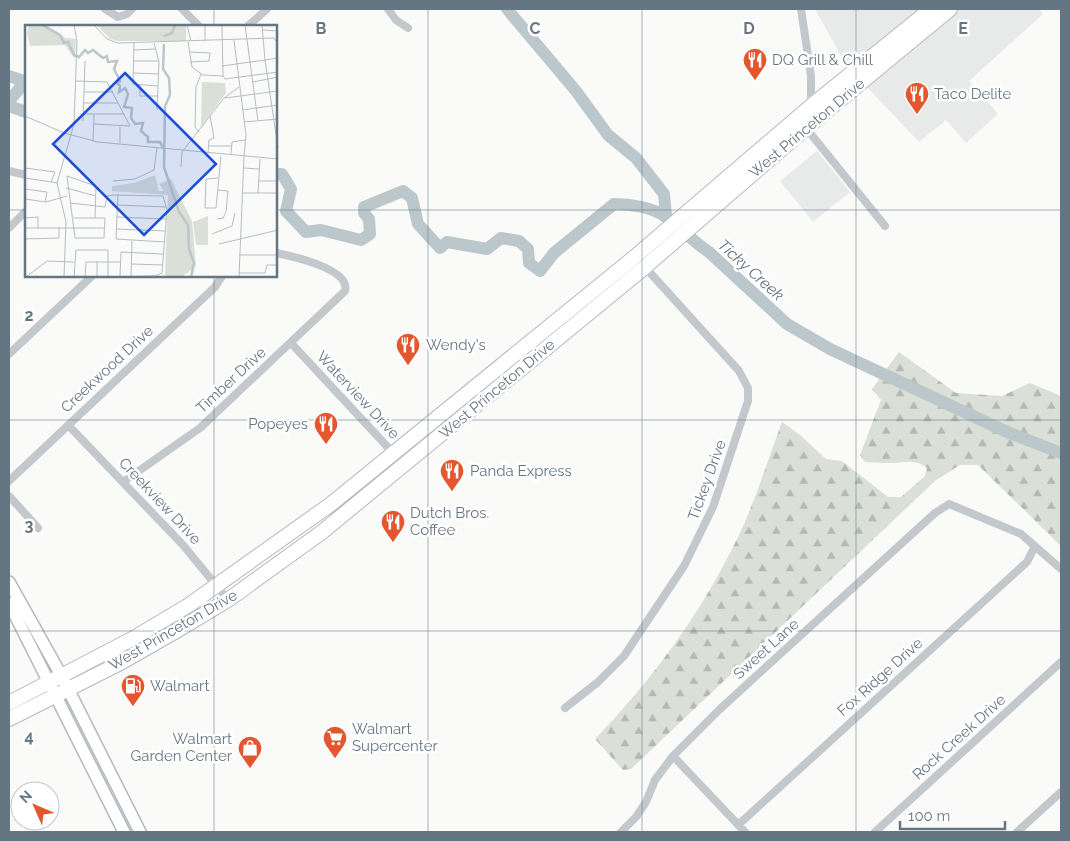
<svg xmlns="http://www.w3.org/2000/svg" width="1070" height="841" font-family="Raleway,sans-serif">
	<style>
		.built { fill: #e8e9e9 }
		.forest { fill: url(#forest-firs) }
		.lines { fill: none; stroke-linecap: round; stroke-linejoin: round }
		.river { stroke: #bbc7cb; stroke-width: 12 }
		.secondary-casing { stroke: #b3babf; stroke-width: 14 }
		.highway-casing { stroke: #b4b9bd; stroke-width: 16 }
		.street { stroke: #c3c8cc; stroke-width: 8 }
		.secondary { stroke: #fff; stroke-width: 11 }
		.highway { stroke: #fff; stroke-width: 14 }
		.grid { fill: none; stroke: #657683; stroke-width: 1; stroke-opacity: 0.55 }
		.labels { text-anchor: middle; dominant-baseline: central; stroke-width: 5; stroke-linejoin: round; paint-order: stroke }
		.poi-label { font-size: 15px; fill: #657683; stroke: #fff; text-anchor: start }
		.street-label { font-size: 15px; fill: #657683; stroke: #fff }
		.water-label { font-size: 16px; font-style: italic; fill: #60757c; stroke: #fff }
		.inset-river { fill: none; stroke: #bbc7cb; stroke-width: 2.5 }
		.inset-road { fill: none; stroke: #b5bdc2; stroke-width: 1 }
		.view { fill: #1d4ed8; fill-opacity: 0.15; stroke: #1d4ed8; stroke-width: 2.5 }
		.inset-edge { fill: none; stroke: #657683; stroke-width: 2.5 }
		.grid-label { font-size: 16px; text-anchor: middle; font-weight: bold; fill: #657683; stroke: #fff; stroke-width: 5; stroke-linejoin: round; paint-order: stroke }
	</style>
	<defs>
		<pattern id="forest-firs" width="22" height="20" patternUnits="userSpaceOnUse" patternTransform="scale(1.25)"><rect width="22" height="20" fill="#dadfd7"/><path d="M5 1l3.5 6h-7zM16 11l3.5 6h-7z" fill="#b4b9b4"/></pattern>
	</defs>
	<rect width="100%" height="100%" fill="#fafaf8"/>
	<path class="built" d="M815,9H1039L1043,14L969,81L998,114L966,143L946,120L919,142L846,65Z
		M817,151L850,192L813,222L780,181Z"/>
	<path class="forest" d="M899,352L956,393L1002,396L1030,383L1061,396V546L978,465H960L936,480L631,769L623,770L595,739C654,678 702,612 739,535C756,499 768,459 782,422L800,435L826,459L842,461L888,497H901L925,476L927,468C913,457 902,464 885,463C879,463 872,462 865,462L860,455L881,400L872,389Z"/>
	<g class="lines">
		<path class="river" d="M507,9L576,91L608,135L636,158L664,194L666,216
			M9,76L21,80L20,88L9,101L12,107L26,112
			M276,174H282L291,189L286,211L306,232L321,230L361,240L370,234L369,219L364,213V207L403,191L412,198L418,224L440,248L447,242L487,249L501,238L519,241L528,249L529,263L540,271L554,253L614,204C630,204 652,207 666,217C682,228 693,242 709,252L787,324L830,349L1007,432L1061,453"/>
		<defs>
			<path id="secondary" d="M9,582L61,675L140,832
				M9,603L124,832"/>
			<path id="highway" d="M9,703L132,639L189,605L331,504L631,260L811,106L931,9
				M9,719L122,662L178,630L228,600L322,532L645,267L806,128L950,9"/>
		</defs>
		<use href="#secondary" class="secondary-casing"/>
		<use href="#highway" class="highway-casing"/>
		<path class="street" d="M105,9L118,17L127,14L132,9
			M182,9L199,26
			M388,9L396,20L408,28
			M801,9L811,76V106
			M248,26L267,9
			M807,125L806,128L885,226
			M9,171L26,175
			M9,228L26,211
			M291,343L395,455
			M9,354L92,276
			M68,425L183,545L228,600
			M9,481L215,287L222,276
			M123,482L200,428L345,291C351,269 292,256 276,253
			M9,496L38,528
			M565,708L598,682L624,656L684,566L713,507L748,401V388L739,371L644,266
			M673,756L745,832
			M738,825L1027,562L1035,546
			M621,832L636,817L646,802L655,780L673,756L720,709L935,513L949,504L1021,534L1061,569
			M875,832L1061,662
			M1017,832L1061,792"/>
		<use href="#secondary" class="secondary"/>
		<use href="#highway" class="highway"/>
	</g>
	<path class="grid" d="M214,9V26M428,9V832M642,9V832M856,9V832M9,210H26M276,210H1061M214,276V832M9,420H1061M9,631H1061"/>
	<defs>
		<symbol id="restaurant-pin" viewBox="-11 -11 22 30"><path d="M0 17L-7.5 6A9.5 9.5 0 1 1 7.5 6Z" fill="#e4572e" stroke="#fff"/><path d="M-5-6h1v4h1v-4h1v4h1v-4h1v5L-1.5 .5V6h-2V.5L-5-1ZM5-6V6H3V1.5H1.5Q1.5-4 5-6Z" fill="#fff"/></symbol>
		<symbol id="fuel-pin" viewBox="-11 -11 22 30"><path d="M0 17L-7.5 6A9.5 9.5 0 1 1 7.5 6Z" fill="#e4572e" stroke="#fff"/><path d="M-5.5-6h7V0h2V4h1.3V-2.5L3-4.5l.8-.8L6-3V5H2.5V1h-1V6h-7ZM-4.2-4.7v3.2H.2V-4.7Z" fill="#fff"/></symbol>
		<symbol id="supermarket-pin" viewBox="-11 -11 22 30"><path d="M0 17L-7.5 6A9.5 9.5 0 1 1 7.5 6Z" fill="#e4572e" stroke="#fff"/><path d="M-6-5.5h2.5l.6 2H6L4.5 2H-2.5L-4.4-4H-6ZM-1.5 3.2a1.3 1.3 0 1 0 .1 0ZM3 3.2a1.3 1.3 0 1 0 .1 0Z" fill="#fff"/></symbol>
		<symbol id="shop-pin" viewBox="-11 -11 22 30"><path d="M0 17L-7.5 6A9.5 9.5 0 1 1 7.5 6Z" fill="#e4572e" stroke="#fff"/><path d="M-5-2.5h2.3a2.7 3.5 0 0 1 5.4 0H5L5.5 6h-11ZM-1.5-2.5h3a1.5 2.3 0 0 0-3 0Z" fill="#fff"/></symbol>
	</defs>
	<g fill-rule="evenodd">
		<use href="#restaurant-pin" x="741" y="46" width="28" height="38"/>
		<use href="#restaurant-pin" x="903" y="80" width="28" height="38"/>
		<use href="#restaurant-pin" x="394" y="331" width="28" height="38"/>
		<use href="#restaurant-pin" x="312" y="410" width="28" height="38"/>
		<use href="#restaurant-pin" x="438" y="457" width="28" height="38"/>
		<use href="#restaurant-pin" x="379" y="508" width="28" height="38"/>
		<use href="#fuel-pin" x="119" y="672" width="28" height="38"/>
		<use href="#supermarket-pin" x="321" y="724" width="28" height="38"/>
		<use href="#shop-pin" x="236" y="734" width="28" height="38"/>
	</g>
	<g class="labels">
		<g class="poi-label">
			<text x="772" y="60">DQ Grill &amp; Chill</text>
			<text x="934" y="94">Taco Delite</text>
			<text x="426" y="345">Wendy's</text>
			<text x="308" y="424" text-anchor="end">Popeyes</text>
			<text x="470" y="471">Panda Express</text>
			<text x="410" y="513">Dutch Bros.<tspan x="410" dy="17">Coffee</tspan></text>
			<text x="150" y="686">Walmart</text>
			<text x="352" y="729">Walmart<tspan x="352" dy="17">Supercenter</tspan></text>
			<text x="232" y="739" text-anchor="end">Walmart<tspan x="232" dy="17">Garden Center</tspan></text>
		</g>
		<g class="street-label">
			<text transform="translate(807 128) rotate(-40)">West Princeton Drive</text>
			<text transform="translate(107 369) rotate(-43)">Creekwood Drive</text>
			<text transform="translate(231 380) rotate(-43)">Timber Drive</text>
			<text transform="translate(497 389) rotate(-40)">West Princeton Drive</text>
			<text transform="translate(358 395) rotate(47)">Waterview Drive</text>
			<text transform="translate(707 480) rotate(-70)">Tickey Drive</text>
			<text transform="translate(160 501) rotate(47)">Creekview Drive</text>
			<text transform="translate(173 630) rotate(-30)">West Princeton Drive</text>
			<text transform="translate(766 649) rotate(-42)">Sweet Lane</text>
			<text transform="translate(880 677) rotate(-42)">Fox Ridge Drive</text>
			<text transform="translate(959 737) rotate(-42)">Rock Creek Drive</text>
		</g>
		<g class="water-label">
			<text transform="translate(751 270) rotate(42)">Ticky Creek</text>
		</g>
	</g>
	<g transform="translate(25 25)">
		<rect width="252" height="252" fill="#fafaf8"/>
		<path d="M4,0H21L41,13L51,14L50,34L40,20L5,21L2,8ZM130,150L134,166H139L134,159L146,154L167,196L171,241L157,252H140L143,170L87,166V161L109,158ZM183,191V220H171L168,197Z" fill="#dadfd7"/>
		<path d="M177,57L200,58L201,68L176,102Z" fill="#dadfd7"/>
		<path d="M72,0H161V16H92L84,13Z" fill="#dadfd7"/>
		<path class="inset-river" d="M17,0L35,10L39,18L43,17L49,30L54,32L60,25L63,28L68,25L78,33L82,31L83,37L92,36L89,44L95,56L92,58L95,61L94,67L100,63L103,69L99,82L107,83L106,93L110,99L118,98L116,106L123,112V117H135L138,123M139,11L147,8L150,0M139,19L138,44L144,53L145,70L140,81L139,142L154,187L163,200L164,224L169,238L166,252"/>
		<path class="inset-road" d="M69,0L82,14L93,18L249,13L253,19M162,0L166,16M197,0L198,51M220,0L233,96M237,5L253,6M209,15L221,110L219,131M180,16V0M163,17L167,42L178,50L198,51L200,54L253,47M109,18L108,59L133,61M129,18L134,37L132,85M109,25L130,24M164,27L185,28L184,36L165,37M253,33L240,35L253,123M108,36H134M197,41L240,35L237,0M108,48L134,49M51,56L82,57L105,101L69,99M228,57L253,52M115,60V71H133M59,67H88M200,73L253,66M59,78H93M217,85L253,80M58,89H99M0,91L39,108L73,117L253,134M58,96L60,36M219,97L253,94M174,107L170,102L171,62L176,49M68,116L69,90M95,118V102M184,121H206M183,128L184,115L189,113L185,91M206,129L207,117L220,115M156,142L157,127L199,73L214,62M0,143L30,147L26,157M219,143L234,144M0,153L33,158M193,153L181,154L180,183H191L196,131M88,156L110,154L129,145L132,123M233,156H253M41,163L71,171M0,164L22,167L20,177M218,168H253M233,168L235,134M93,169L91,214L140,217M0,174L21,177L42,171M45,178L80,182L82,171L89,170L138,171L142,185L137,248L130,251L80,252M92,180L141,182M92,192L141,194M0,193L13,192V203M49,193H80L79,213H50L42,151L71,161L70,193M192,194L198,193L201,187L203,166L193,165M0,203H80M92,204L141,206M187,209L207,201L210,188M0,214L34,213V202M194,219L253,205M214,230H253M106,239L138,240M214,248H240L242,240H253M95,251L96,227L138,229M106,251L107,216M1,252L22,236L49,237M39,252L41,197L32,158L49,99L52,16L49,0M49,252L51,225H83V251M60,252L61,237H95M72,252V236M214,252L219,131"/>
		<path class="view" d="M100,48L191,139L119,210L28,119Z"/>
		<rect width="252" height="252" class="inset-edge"/>
	</g>
	<g class="grid-label">
		<text x="321" y="34">B</text>
		<text x="535" y="34">C</text>
		<text x="749" y="34">D</text>
		<text x="963" y="34">E</text>
		<text x="29" y="321">2</text>
		<text x="29" y="531">3</text>
		<text x="29" y="742">4</text>
	</g>
	<rect width="1070" height="841" fill="none" stroke="#657683" stroke-width="20"/>
	<g transform="translate(35 806) rotate(315)"><circle r="24" fill="#ffffff" stroke="#c1c8cd"/>
	<path d="M0-4L9 19L0 12L-9 19Z" fill="#e4572e"/>
	<text y="-8" font-size="14" font-weight="bold" text-anchor="middle" fill="#657683">N</text>
	</g>
	<path d="M900 821v8h105v-8" fill="none" stroke="#657683" stroke-width="2.5"/>
	<text x="908" y="821" font-size="15" fill="#657683" stroke="#ffffff" stroke-width="4" paint-order="stroke">100 m</text>
</svg>
